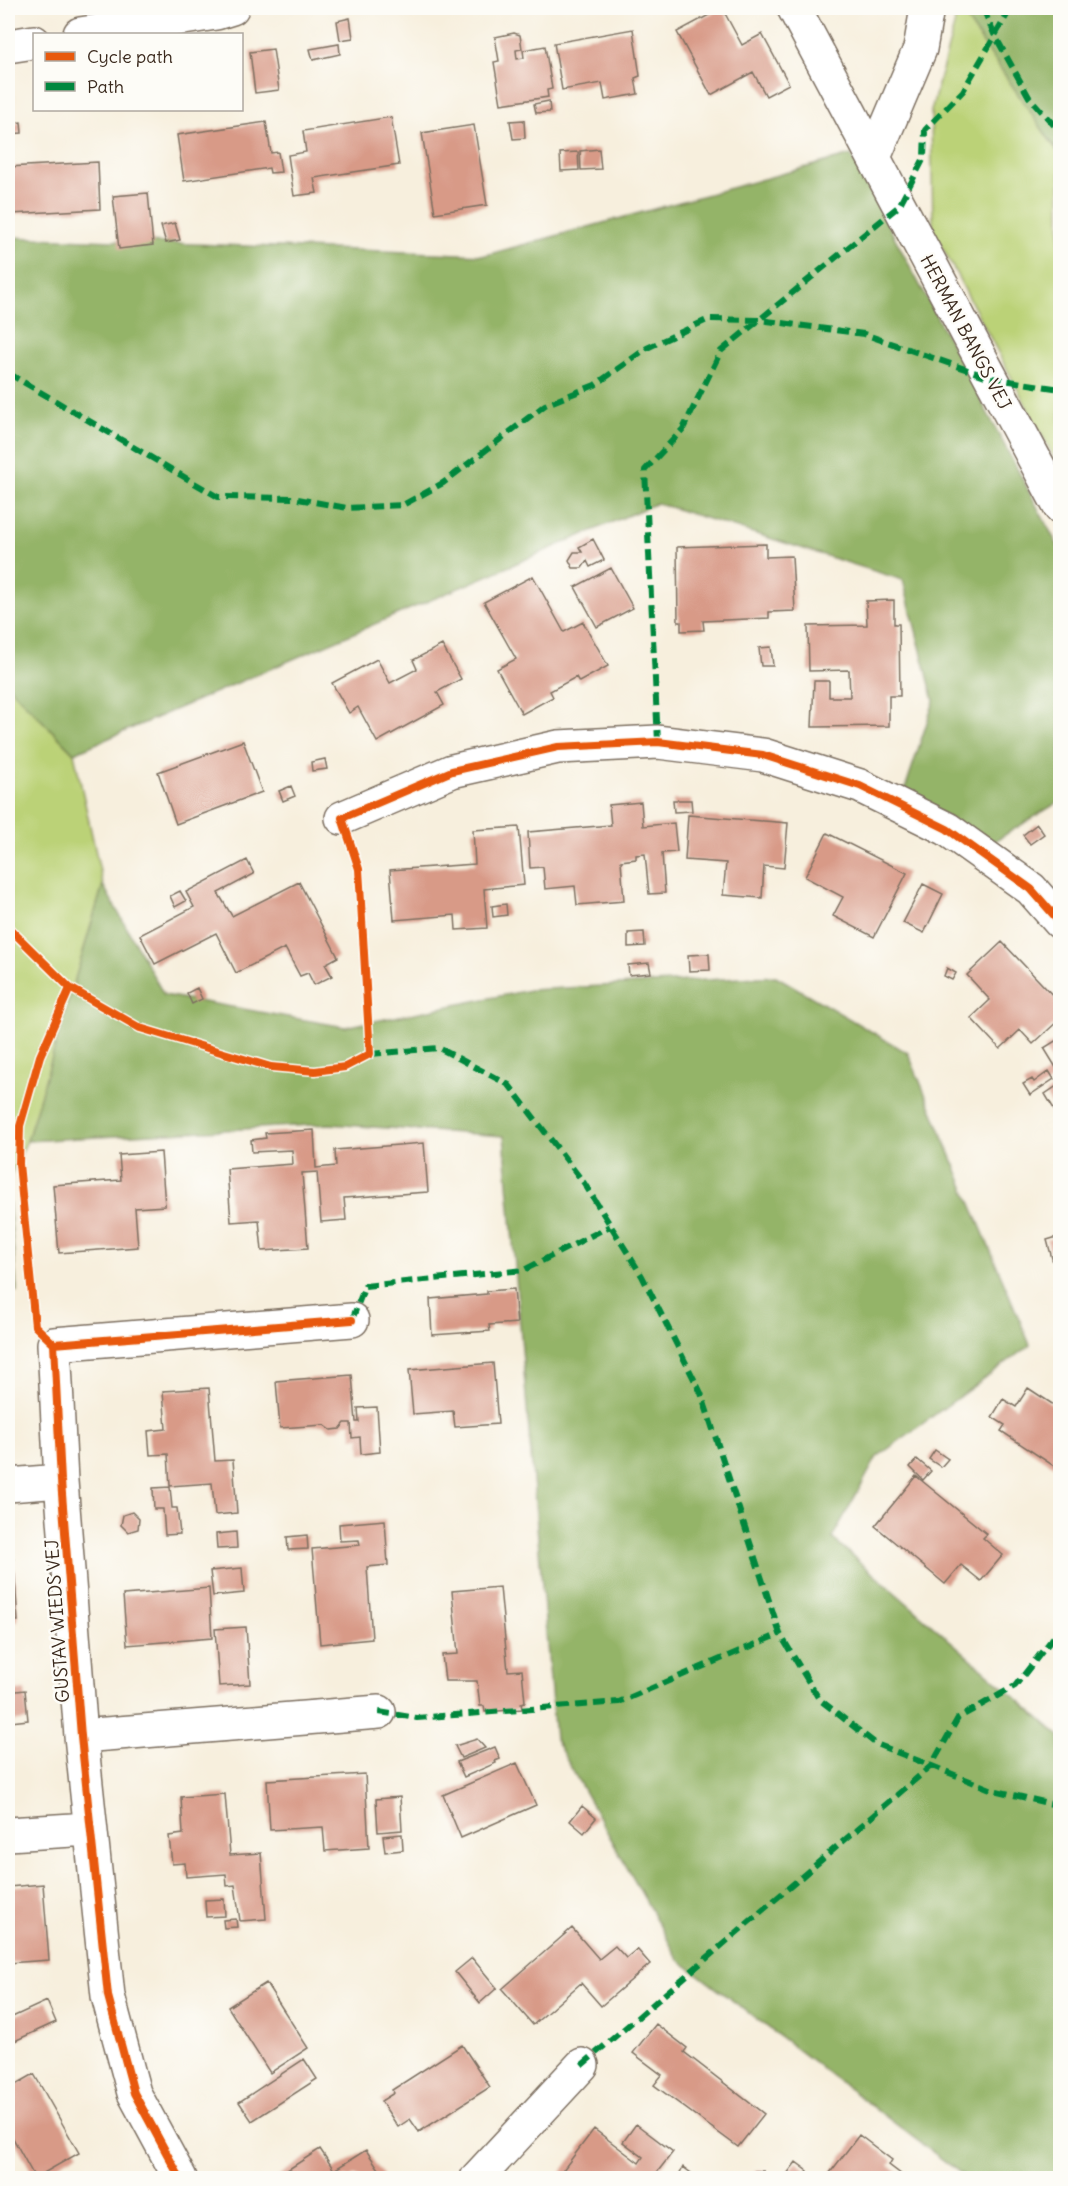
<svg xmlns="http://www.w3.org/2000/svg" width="1068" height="2186" font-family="Delius,sans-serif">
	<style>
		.green { fill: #bbd277; stroke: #7b7e4a; stroke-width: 1.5 }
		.forest { fill: #94b468; stroke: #686f43; stroke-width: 1.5 }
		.building { fill: #d89a87 }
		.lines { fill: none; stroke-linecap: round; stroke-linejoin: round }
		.minor-casing { stroke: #7d6f61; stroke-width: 36 }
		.minor { stroke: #fff; stroke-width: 33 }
		.quiet { stroke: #00873e; stroke-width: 6; stroke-dasharray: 12 6; stroke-linecap: butt }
		.cycleway-casing { stroke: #fdfcf7; stroke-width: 11 }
		.cycleway { stroke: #e8590c; stroke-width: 8 }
		.labels { text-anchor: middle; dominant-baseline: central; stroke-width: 5; stroke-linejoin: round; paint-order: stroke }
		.street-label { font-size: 18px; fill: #3b2a1e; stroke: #fdfcf7 }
	</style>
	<rect width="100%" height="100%" fill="#fdfcf7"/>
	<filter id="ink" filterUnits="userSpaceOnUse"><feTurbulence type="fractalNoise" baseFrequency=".0167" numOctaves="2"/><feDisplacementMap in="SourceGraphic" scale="12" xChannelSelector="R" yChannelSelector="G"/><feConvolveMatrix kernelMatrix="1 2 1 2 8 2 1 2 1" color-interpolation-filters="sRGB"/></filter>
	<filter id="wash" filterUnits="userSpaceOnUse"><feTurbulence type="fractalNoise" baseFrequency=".008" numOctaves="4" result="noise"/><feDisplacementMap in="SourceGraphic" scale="24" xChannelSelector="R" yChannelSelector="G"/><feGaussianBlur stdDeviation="1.35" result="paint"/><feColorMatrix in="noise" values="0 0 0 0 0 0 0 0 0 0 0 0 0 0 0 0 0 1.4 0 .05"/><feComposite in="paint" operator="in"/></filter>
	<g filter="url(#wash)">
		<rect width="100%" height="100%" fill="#f7efdd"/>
		<path class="green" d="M948,8H959L1060,155V469L933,230L931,111L955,22Z
			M8,686L74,753L103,885L27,1141L8,1180Z"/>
		<path class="forest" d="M959,8H1060V155Z
			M851,155L1060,550V801L992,843L904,792L934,701L903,580L657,503L74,753L8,686V237L486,255Z
			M103,885L164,995L345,1027L530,990L776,976L908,1053L1030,1345L877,1457L832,1538L1060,1736V2178H967L679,1960L555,1739L504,1136L329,1124L27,1141Z
			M8,1187L17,1291L8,1292Z"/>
		<g id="blocks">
			<path class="building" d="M722,8L742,45L762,34L789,84L766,96L753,72L711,95L677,32Z
				M350,18L353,38L340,40L337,21Z
				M633,29L640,76L635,78L638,94L605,100L602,83L562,90L554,43Z
				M514,33L520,35L522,49L516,50L517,59L524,58L523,50L545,46L552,89L547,90L548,97L501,104L494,62L499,61L495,37Z
				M339,44L340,54L313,60L310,49Z
				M273,49L279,90L255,93L250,52Z
				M549,101L550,112L536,113L534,104Z
				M391,117L399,165L314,178L317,193L294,196L288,155L306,152L303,131Z
				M524,120L525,138L513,139L510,121Z
				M21,122L22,133L8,134V124Z
				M266,122L271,153L278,152L281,172L270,173L269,168L184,181L177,135Z
				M474,125L487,205L435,213L422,133Z
				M599,149L601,169L581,170L580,151Z
				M578,152L579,170L561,171L560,153Z
				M98,162L100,209L11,214L8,167Z
				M148,193L153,245L119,249L113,196Z
				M175,223L180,240L166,243L161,226Z
				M593,539L604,560L590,567L587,561L582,568H573L569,560L574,552H582L579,547Z
				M766,544V557L792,556L795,611L769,612V618L703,621L704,630L681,631V622H678L677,547Z
				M611,568L633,608L597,627L575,587Z
				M533,576L564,632L583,622L608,666L579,682L576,677L550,691L553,697L522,714L497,669L516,659L484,602Z
				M894,600V624H899L900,696H889V726L812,727L814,681H829V697H850L849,670L809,671L808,626L867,625L866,601Z
				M442,645L461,679L437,692L444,705L377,742L358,707L349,713L332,683L377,659L390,683L417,669L413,660Z
				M771,647L773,666H761L759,648Z
				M243,741L262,792L176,824L158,772Z
				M325,759L327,769L312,771L311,762Z
				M291,786L295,796L283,801L279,791Z
				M673,800H691L692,811L674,812Z
				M641,802L643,826L674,823L677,852L662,853L665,893L649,894L645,854L636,855V859L621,861L624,901L577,905L575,886L545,889L543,867L530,868L528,832L611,825L609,805Z
				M688,815L788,823L784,868L764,866L762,898L723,895L726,863L685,860Z
				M1037,824L1044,834L1030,844L1023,835Z
				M519,827L524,885L484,889L487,928L456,930L455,915L394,920L390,870L475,864L473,830Z
				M827,833L907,873L874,937L833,916L843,897L805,877Z
				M247,860L254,874L218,893L232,916L299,882L338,957L325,964L332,976L314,985L308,973L300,976L285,948L236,973L216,933L155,964L140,935L194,907L186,892Z
				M923,884L943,894L924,933L903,923Z
				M180,891L186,901L175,907L170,896Z
				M506,904L507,915L493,917L492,906Z
				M644,932L645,946L628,947V933Z
				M1002,942L1060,1003V1019L1033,1044L1020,1030L1000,1049L971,1018L990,1000L967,975Z
				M709,954L710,970L689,971L688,955Z
				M649,963L651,973L629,975L628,965Z
				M947,968L956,973L952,980L944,976Z
				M197,988L202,999L192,1004L187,993Z
				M1060,1038V1074L1044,1048Z
				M1049,1071L1054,1079L1030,1095L1023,1084L1032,1079L1034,1082Z
				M1060,1084V1119L1045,1094Z
				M314,1130L316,1168L336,1166L335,1150L424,1143L428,1192L344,1198L346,1220L321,1222L317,1172L302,1173L308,1248L262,1251L259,1220L231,1222L227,1169L293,1164L292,1150L252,1152L251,1140L266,1138L265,1133Z
				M161,1152L165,1206L135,1208L138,1247L59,1253L53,1185L121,1180L119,1155Z
				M1060,1236V1276L1057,1277L1047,1240Z
				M514,1289L517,1323L489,1325L490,1331L432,1335L430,1299L487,1294V1291Z
				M493,1363L498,1424L455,1427L453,1411L413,1414L409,1370Z
				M352,1375L356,1422H359L358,1408L377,1407L380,1452L361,1454L360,1437L352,1438L351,1423H345L340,1429L331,1430L324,1425L280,1428L276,1381Z
				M209,1388L215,1461L233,1460L237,1513L215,1515L212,1483L170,1486L168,1454L150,1455L148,1431L166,1429L163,1391Z
				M1028,1388L1060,1409V1470L1001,1431L1005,1425L992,1417L1003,1399L1016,1407Z
				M935,1450L948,1459L941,1467L929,1459Z
				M917,1459L931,1471L923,1480L910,1467Z
				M916,1476L987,1534L983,1538L1003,1555L981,1581L961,1565L945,1584L875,1526Z
				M170,1487L172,1508H177L180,1534L165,1535L163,1509H154L153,1488Z
				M132,1512L139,1519L138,1529L128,1532L121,1525L123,1515Z
				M385,1520L388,1565L367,1567L372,1639L320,1644L312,1549L360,1545L359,1540L340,1541L339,1524Z
				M236,1532L237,1548L217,1549L216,1534Z
				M307,1535L308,1549L288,1550L287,1537Z
				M12,1540L18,1621H8V1541Z
				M242,1568L244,1593L213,1596L210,1571Z
				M500,1587L508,1671L522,1670L525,1702L521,1703L522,1709L485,1712L484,1706H480L477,1681H445L442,1655L458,1654L452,1591Z
				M209,1588L212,1638L127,1645L123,1595Z
				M246,1627L250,1684L219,1686L215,1629Z
				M25,1690L28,1720L11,1722L10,1711H8V1692Z
				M477,1739L485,1748L461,1758L455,1746Z
				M495,1747L500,1759L495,1761L496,1763L464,1777L457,1762Z
				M517,1763L536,1805L461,1838L443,1795Z
				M365,1774L369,1848L325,1851L323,1827L270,1830L267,1780Z
				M225,1794L230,1855L261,1853L266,1919L240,1921L235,1885L227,1886L226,1874L186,1877L185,1863L172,1864L169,1836L183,1834L181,1797Z
				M400,1797L402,1830L378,1832L376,1799Z
				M582,1806L596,1818L584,1833L570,1821Z
				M402,1834L403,1850L385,1852L383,1836Z
				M43,1884L49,1960L8,1963V1887Z
				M224,1899L225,1916L206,1917L205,1900Z
				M236,1919L237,1927L224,1928L223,1920Z
				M572,1928L599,1959L615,1946L626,1958L637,1949L650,1964L601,2006L581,1983L533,2025L502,1989Z
				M472,1958L497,1988L480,2003L455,1972Z
				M266,1983L308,2048L270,2073L228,2007Z
				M47,2001L56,2022L8,2044V2019Z
				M656,2024L687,2048L684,2052L764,2114L738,2147L654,2085L662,2075L633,2053Z
				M462,2045L490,2087L419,2132L410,2119L398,2127L381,2101L394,2093L392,2090Z
				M304,2059L317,2079L252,2121L239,2102Z
				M34,2074L79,2153L35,2178L8,2129V2089Z
				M636,2124L673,2152L655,2175L656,2178H557L594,2129L639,2163L643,2157L623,2142Z
				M859,2135L892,2160L889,2165L906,2178H826Z
				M320,2149L334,2170L366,2150L385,2178H358L356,2175L350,2178H280L278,2176Z
				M796,2162L808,2171L803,2178H784Z
				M683,2167L691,2173L687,2178H677Z
				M755,2171H764V2178H755Z"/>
		</g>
	</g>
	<g filter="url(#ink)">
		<use href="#blocks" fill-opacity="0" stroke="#7d6f61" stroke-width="1.5"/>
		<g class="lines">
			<defs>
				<path id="minor" d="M794,8L1060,507
					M80,34L216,13L232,8
					M8,46L34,42
					M875,155L920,49L927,8
					M342,818L452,771L558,747L658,742L763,755L860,786L947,829L1031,889L1060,922
					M8,1485L61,1481
					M81,1736L379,1712
					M8,1834L89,1829
					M180,2178L134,2093L108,1996L81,1736L61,1481L54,1344L352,1320
					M477,2178L582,2065"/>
			</defs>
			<use href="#minor" class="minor-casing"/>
			<use href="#minor" class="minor"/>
			<path class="quiet" d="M983,8L994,34L1029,97L1060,132
				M8,373L218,497L293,498L347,508L403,505L443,483L545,405L595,385L647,348L709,319L760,320L864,334L991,378L1060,389
				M658,742L645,470L683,429L721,351L899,206L924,158L925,130L963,91L1011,8
				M370,1054L439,1048L509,1085L584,1183L642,1276L701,1393L780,1634L819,1699L876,1744L993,1790L1060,1806
				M352,1320L365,1286L524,1270L610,1226
				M379,1712L417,1718L619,1702L780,1634
				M582,2065L931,1766L958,1718L1015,1686L1060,1629"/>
			<defs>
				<path id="cycleway" d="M8,927L70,988L140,1028L271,1067L315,1071L345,1067L370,1054L359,869L342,818L452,771L558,747L658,742L763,755L860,786L947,829L1031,889L1060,922
					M54,1344L35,1326L19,1164L20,1126L40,1056L70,988
					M180,2178L134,2093L108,1996L81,1736L61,1481L54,1344L352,1320"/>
			</defs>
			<use href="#cycleway" class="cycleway-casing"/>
			<use href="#cycleway" class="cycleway"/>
		</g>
	</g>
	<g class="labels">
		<g class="street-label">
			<text transform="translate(966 332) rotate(62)">HERMAN BANGS VEJ</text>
			<text transform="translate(57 1621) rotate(-94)">GUSTAV WIEDS VEJ</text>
		</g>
	</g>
	<rect width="1068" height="2186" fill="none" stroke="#fdfcf7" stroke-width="30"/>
	<rect x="33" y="33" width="210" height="78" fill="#fdfcf7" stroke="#afa8a0" stroke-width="1.5"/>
	<rect x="45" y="52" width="30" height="9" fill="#e8590c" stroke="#afa8a0" stroke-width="1.5"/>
	<text x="87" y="63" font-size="18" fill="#3b2a1e">Cycle path</text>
	<rect x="45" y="82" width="30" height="9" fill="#00873e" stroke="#afa8a0" stroke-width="1.5"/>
	<text x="87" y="93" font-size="18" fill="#3b2a1e">Path</text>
</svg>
